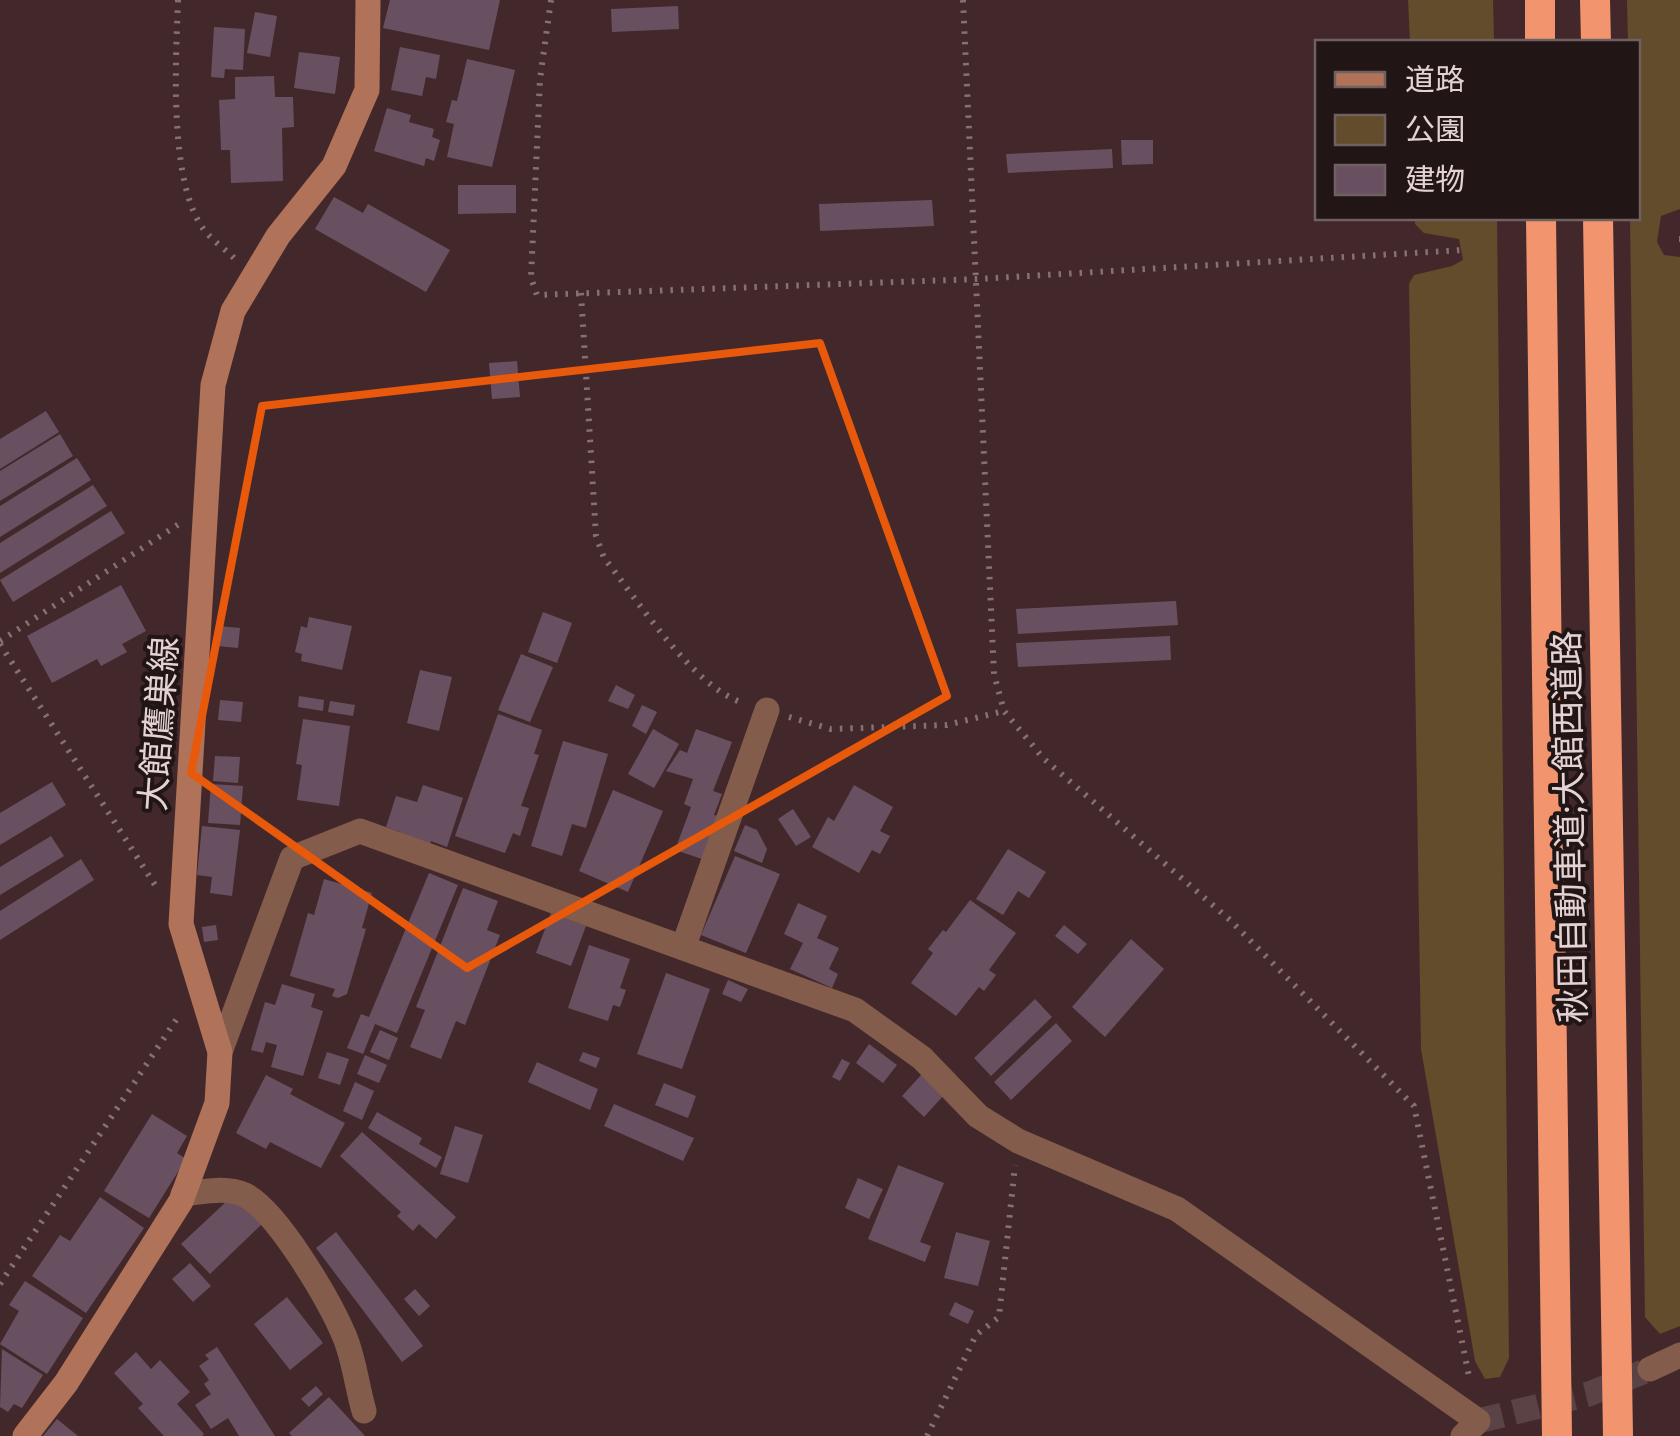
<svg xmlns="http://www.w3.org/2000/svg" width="1680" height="1436" font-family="'Fira Sans Condensed','Noto Sans JP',sans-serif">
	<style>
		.green { fill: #634c2b }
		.building { fill: #695060 }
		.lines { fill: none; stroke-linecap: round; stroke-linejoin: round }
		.street-tunnel { stroke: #5b4244; stroke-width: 25; stroke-dasharray: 25 12; stroke-linecap: butt }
		.path { stroke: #877072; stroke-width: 6; stroke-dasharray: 2.5 8; stroke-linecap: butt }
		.street { stroke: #835c4c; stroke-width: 25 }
		.secondary { stroke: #b0735a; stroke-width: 25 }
		.highway { stroke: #f2946d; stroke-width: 30 }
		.marked { fill: none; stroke: #e8590c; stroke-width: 8; stroke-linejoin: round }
		.labels { text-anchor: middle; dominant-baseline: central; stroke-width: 8; stroke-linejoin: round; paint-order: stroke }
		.street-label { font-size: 35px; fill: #e5d3d4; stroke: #211516 }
	</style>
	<rect width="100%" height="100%" fill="#43282b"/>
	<path class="green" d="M1408,0H1493L1494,42H1410Z
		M1627,0H1680V209L1661,216L1657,242L1664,255L1680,257V1326L1660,1334L1645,1317L1630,218H1638V42H1628Z
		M1415,218H1497L1509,1358L1500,1377L1485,1379L1475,1361L1421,1049L1409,284L1414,275L1452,266L1463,260L1459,239L1424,233L1415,224Z"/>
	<path class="building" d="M390,0H500L489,50L383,28Z
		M678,6L679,29L612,32L611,9Z
		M255,12L277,16L270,57L247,53Z
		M214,27L245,29L243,70L225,69L224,78L211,77Z
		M400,47L440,55L436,79L426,77L422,96L391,90Z
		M299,52L340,57L335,94L294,88Z
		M467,59L515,70L492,167L447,157L454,124L446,122L452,100L457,101Z
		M274,76L275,97H293L294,127L282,128L283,181L231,183L230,150H221L219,100L235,99V77Z
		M387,108L411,115L409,122L434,129L432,137L440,140L434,161L426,158L424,166L374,151Z
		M1121,140H1153V164L1122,165Z
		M1112,149L1113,168L1008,173L1006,154Z
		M458,185H516V213L458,214Z
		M334,197L363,213L368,204L450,250L426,292L315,229Z
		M932,200L934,226L820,231L819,204Z
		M517,361L520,397L492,399L489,363Z
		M46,411L59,432L0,469V439Z
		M60,434L73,456L0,501V471Z
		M77,458L91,480L0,537V506Z
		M93,485L107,506L0,573V543Z
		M111,511L125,533L13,602L0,580Z
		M121,585L146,631L122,644L127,652L101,666L97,659L52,683L27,636Z
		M1176,601L1178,625L1018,634L1016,609Z
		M543,612L572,623L557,663L528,652Z
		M309,617L352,626L342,670L301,661L302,654L295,652L301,626L307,628Z
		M219,626L240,628L238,648L217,646Z
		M1170,636L1171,660L1018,667L1016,643Z
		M521,654L553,667L530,722L498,710Z
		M420,670L452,677L439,731L407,723Z
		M616,685L635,695L628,709L608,701Z
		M299,696L324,700L323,711L298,707Z
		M220,700L243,702L241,722L218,720Z
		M330,701L355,705L353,716L328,712Z
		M642,705L657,712L646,734L632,726Z
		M498,714L542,730L534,754L539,755L521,806L529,808L520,836L513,833L505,853L455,836Z
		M303,719L350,726L339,806L297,800L302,765L296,764Z
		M653,729L679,744L654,788L628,774Z
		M696,729L732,742L713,791L722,794L714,815L718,816L702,859L675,850L691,807L684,804L693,779L666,771L680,750L687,753Z
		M563,741L608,754L586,828L572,824L562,856L531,846Z
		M215,756L240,757L238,783L213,781Z
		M52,782L66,805L0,845V813Z
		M211,784L243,786L240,825L208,823Z
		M423,785L463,798L447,847L431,841L429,848L398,838L400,832L386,827L396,796L417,802Z
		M854,785L893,807L880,831L890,836L880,854L872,850L859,873L812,847L828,817L834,821Z
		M613,790L663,811L628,892L579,871Z
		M793,809L811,837L796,846L778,819Z
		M745,825L757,830L767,849L762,863L734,851Z
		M202,826L240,830L232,896L210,893L212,877L197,875Z
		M51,836L64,856L0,895V867Z
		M1008,849L1046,872L1029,898L1018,891L1003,915L976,899Z
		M735,856L780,874L746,953L701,935Z
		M81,859L94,880L0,940V911Z
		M429,873L458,885L397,1033L375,1024L363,1054L347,1048L361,1014L369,1017Z
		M324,879L372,893L362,928L366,929L347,994L338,998L332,996L335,989L290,976L308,913L314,915Z
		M463,888L498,901L487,930L500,935L465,1025L456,1021L441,1059L410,1047L425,1010L416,1007Z
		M970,900L1016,933L989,970L996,975L984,991L979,987L956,1016L911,983L933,953L928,949L943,930L946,932Z
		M798,903L827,916L817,938L839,948L829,969L838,974L832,988L790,969L803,943L784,934Z
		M551,913L586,926L571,966L536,953Z
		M216,925L218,940L204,942L202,927Z
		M1064,925L1087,944L1078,954L1055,936Z
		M1131,939L1164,969L1105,1037L1072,1007Z
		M589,945L630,959L620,988L626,990L620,1007L613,1005L608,1021L568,1008Z
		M666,973L710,989L682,1069L637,1054Z
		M728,980L748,989L741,1002L722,994Z
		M282,984L315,994L311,1007L323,1011L303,1076L271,1067L277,1045L266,1042L263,1053L251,1050L265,1002L275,1005Z
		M1035,999L1052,1017L991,1076L974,1058Z
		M1056,1023L1072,1041L1011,1100L994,1082Z
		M380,1030L398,1038L389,1060L370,1052Z
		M869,1044L897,1065L883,1083L856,1063Z
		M327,1052L349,1059L340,1085L318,1078Z
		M583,1052L600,1058L596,1068L579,1061Z
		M365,1055L387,1065L379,1083L357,1074Z
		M842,1059L850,1063L840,1081L832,1077Z
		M537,1062L598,1089L590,1110L528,1082Z
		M922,1074L944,1095L924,1117L902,1096Z
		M266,1075L293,1089L290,1094L345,1123L321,1168L270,1142L266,1149L236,1133Z
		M355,1082L374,1091L362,1120L343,1111Z
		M664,1083L696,1096L688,1118L655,1105Z
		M614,1104L694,1138L683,1161L604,1126Z
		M377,1112L422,1138L419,1144L442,1157L436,1168L368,1128Z
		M152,1114L187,1136L177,1153L186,1159L149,1218L104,1191Z
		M455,1126L483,1135L468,1183L440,1174Z
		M362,1132L456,1217L436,1239L419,1224L413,1231L397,1216L401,1212L340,1156Z
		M898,1165L944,1183L920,1242L931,1246L925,1262L868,1239Z
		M858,1178L883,1189L869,1219L845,1208Z
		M100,1197L144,1228L86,1313L32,1276L60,1235L70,1241Z
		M227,1201L248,1206L264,1222L210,1274L181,1244Z
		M336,1232L423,1346L402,1362L316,1248Z
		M956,1232L990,1241L978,1286L944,1278Z
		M190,1263L211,1286L193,1302L172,1279Z
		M25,1281L83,1318L47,1374L0,1344L19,1311L9,1305Z
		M415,1289L430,1306L419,1316L404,1299Z
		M287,1297L323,1343L290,1370L254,1324Z
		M955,1302L974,1311L968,1324L949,1315Z
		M217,1347L275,1436H239L228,1418L211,1429L195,1405L211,1394L204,1384L209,1380L199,1366L209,1359L205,1355Z
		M2,1349L43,1375L22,1408L14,1404L8,1412L0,1407Z
		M136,1352L151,1369L160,1360L190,1392L177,1404L204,1434L202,1436H164L138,1408L143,1404L114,1373Z
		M316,1386L323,1394L309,1407L301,1399Z
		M329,1397L365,1436H292L289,1433Z
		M57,1419L78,1436H43Z"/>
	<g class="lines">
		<path class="street-tunnel" d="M1478,1421L1589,1394L1650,1369"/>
		<path class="path" d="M178,0C176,59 168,185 205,231C213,241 225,249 234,258
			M551,0L540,79L531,278L537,295L978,279L1463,250
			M963,0L994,674L1004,711L1044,759L1230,920L1414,1106L1470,1381
			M1679,239H1680
			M581,293L596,536L604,558C637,599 694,689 744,703
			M0,641L179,524
			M0,644L155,885
			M789,717L831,729L947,725L1004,711
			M0,1284L180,1014
			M927,1436L976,1335L999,1317L1015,1165"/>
		<path class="street" d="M683,948L767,710
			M220,1052L292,858L360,831L855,1010L922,1058L978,1116L1018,1141L1177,1209L1478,1421L1463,1436
			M183,1194C202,1192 227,1186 245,1195C278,1212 329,1300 344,1335C354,1358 357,1387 364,1411
			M1650,1369L1680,1355"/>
		<path class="secondary" d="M25,1436L66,1383L181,1201L217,1103L220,1052L181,924L213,385L233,311L278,236L334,166L367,90L368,0"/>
		<path class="highway" d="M1540,0V42
			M1595,0L1596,42
			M1541,218L1557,1436
			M1598,218L1618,1436"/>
	</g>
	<path class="marked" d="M820,343L947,696L467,968L191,773L262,406Z"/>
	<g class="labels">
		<g class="street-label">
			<text transform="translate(159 724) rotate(-86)">大館鷹巣線</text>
			<text transform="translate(1570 827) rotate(-91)">秋田自動車道;大館西道路</text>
		</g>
	</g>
	<rect x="1315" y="40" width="325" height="180" fill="#211516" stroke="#6f6162" stroke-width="2.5"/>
	<rect x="1335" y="72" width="50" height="15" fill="#b0735a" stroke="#6f6162" stroke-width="2.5"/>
	<text x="1405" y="90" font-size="30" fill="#e5d3d4">道路</text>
	<rect x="1335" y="115" width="50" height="30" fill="#634c2b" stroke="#6f6162" stroke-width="2.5"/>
	<text x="1405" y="140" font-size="30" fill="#e5d3d4">公園</text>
	<rect x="1335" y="165" width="50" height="30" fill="#695060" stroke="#6f6162" stroke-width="2.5"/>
	<text x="1405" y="190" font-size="30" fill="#e5d3d4">建物</text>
</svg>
